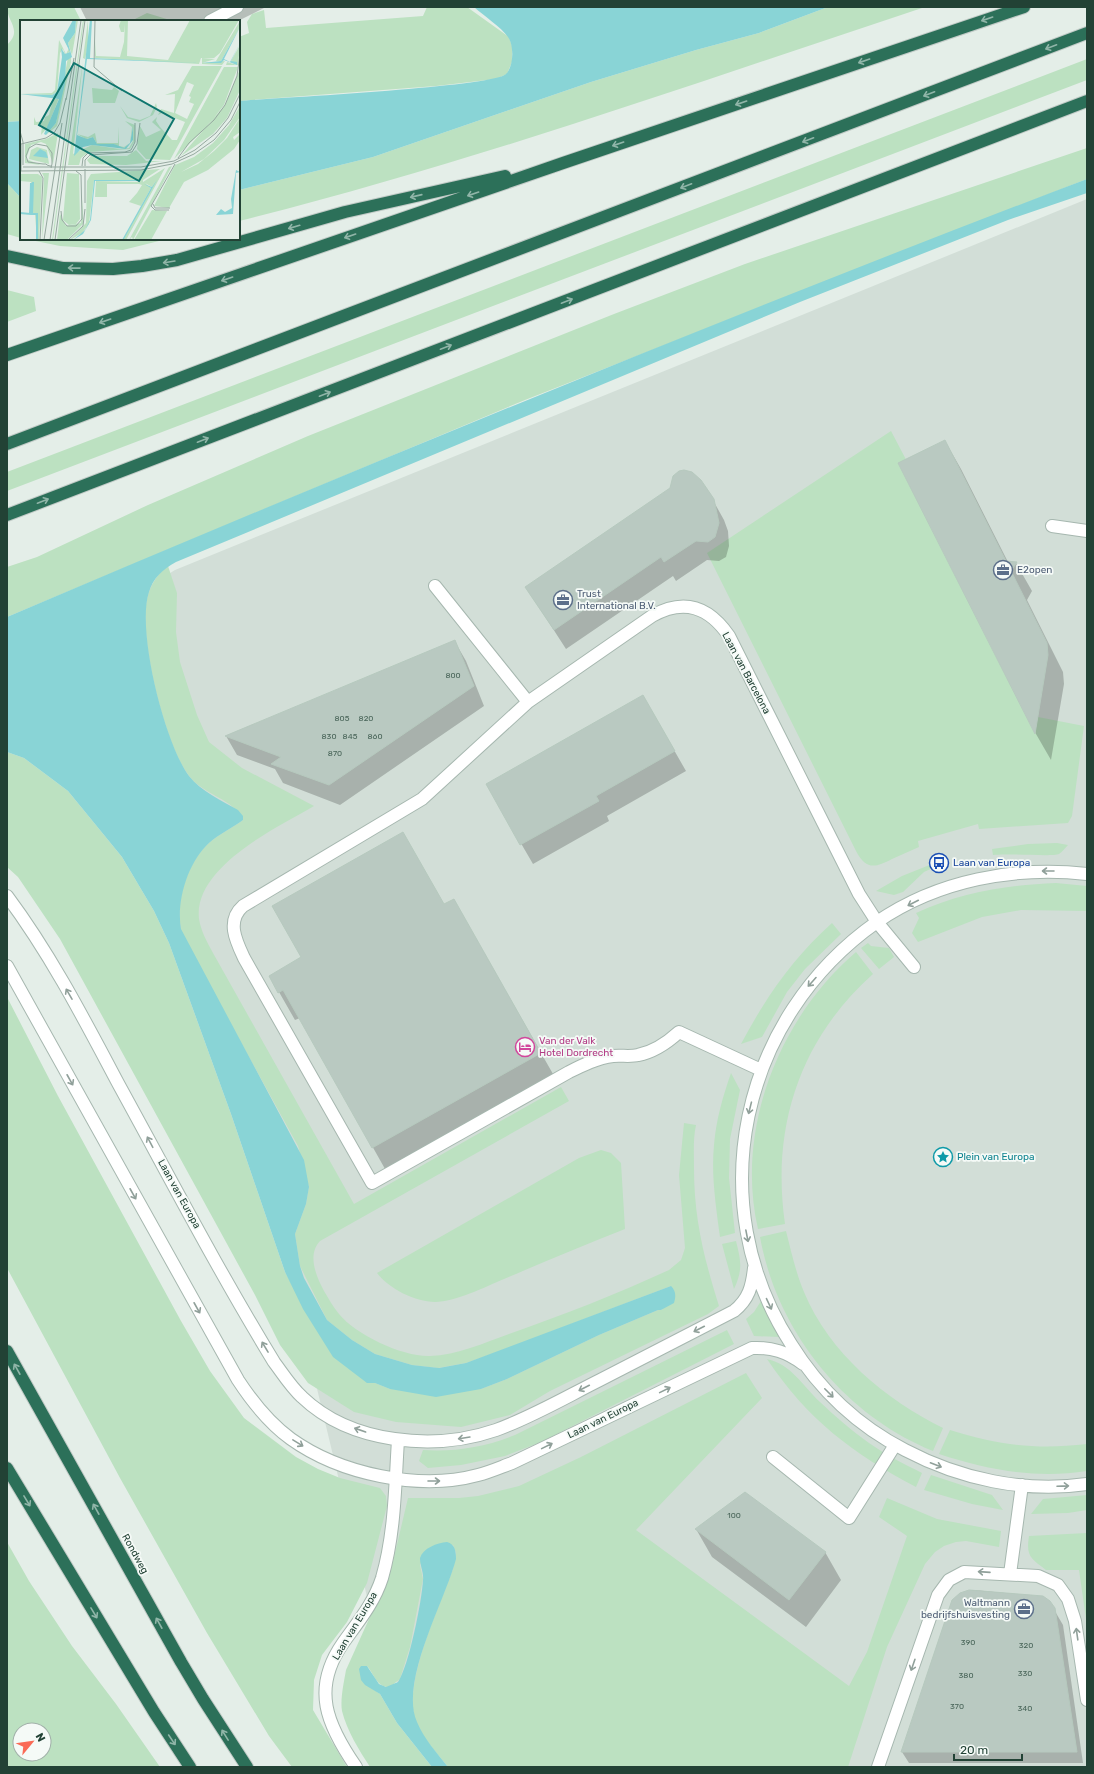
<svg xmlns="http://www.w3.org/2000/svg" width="1094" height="1774" font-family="Rubik,sans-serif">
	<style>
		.built { fill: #d2ded7 }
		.green { fill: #bce1c1; fill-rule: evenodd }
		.water { fill: #89d4d6 }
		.shadow { fill: #0003 }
		.building { fill: #b9c9c1; stroke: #b6c9be }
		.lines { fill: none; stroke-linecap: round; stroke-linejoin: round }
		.minor-casing { stroke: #a6b7af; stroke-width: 14 }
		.highway-casing { stroke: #c1cac6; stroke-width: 14 }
		.minor { stroke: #fff; stroke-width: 12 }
		.highway { stroke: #2c7059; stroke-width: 12 }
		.oneway { stroke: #90b5a8 }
		.oneway2 { stroke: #90a09a }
		.labels { text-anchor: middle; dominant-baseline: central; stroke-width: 3.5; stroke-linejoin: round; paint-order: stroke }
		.number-label { font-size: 8px; fill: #486458 }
		.service-label { font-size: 10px; fill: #4e5e75; stroke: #f5faf7; text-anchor: start }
		.street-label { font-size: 10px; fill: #224235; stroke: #f5faf7 }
		.transit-label { font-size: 10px; fill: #164399; stroke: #f5faf7; text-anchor: start }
		.hotel-label { font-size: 10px; fill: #b23c85; stroke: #f5faf7; text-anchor: start }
		.culture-label { font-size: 10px; fill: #0d838f; stroke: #f5faf7; text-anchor: start }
		.inset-river { fill: none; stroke: #89d4d6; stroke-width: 2 }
		.inset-road { fill: none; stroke: #96a9a0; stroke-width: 1 }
		.view { fill: #0f766e; fill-opacity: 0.15; stroke: #0f766e; stroke-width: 2 }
		.inset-edge { fill: none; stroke: #224235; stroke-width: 2 }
	</style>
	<rect width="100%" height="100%" fill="#e4eee8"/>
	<path class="built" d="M1087,199V1767H448L381,1655L251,1114L61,640L175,570Z"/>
	<path class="green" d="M7,7H74L81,21H21V121L7,122V45C23,30 7,22 7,7Z
		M427,7H467L509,37L512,46V62L507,74L496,79L436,86L239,101V37L249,33L247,22L252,14L264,10L266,28L423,16Z
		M828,7H925C698,82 472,163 239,221V190L373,157L591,82L696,50L759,33Z
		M147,13L170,20L172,21H131Z
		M1087,59V80L7,491V472Z
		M1087,148V179L525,400L7,617V567L37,557L148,505L308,436L614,314L745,264Z
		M7,183L21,198V238L7,234Z
		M26,239H167L123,250L60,246Z
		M7,290L34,297L36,311L7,322Z
		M891,431L912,471L904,474L1035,734L1038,717L1084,726L1072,816L1068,823L979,829L978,824L918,841L919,847C910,851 901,855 892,859C875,868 866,870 856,851L707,553Z
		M168,566L177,593L176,632L180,662L197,715L209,742L242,768L314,806C278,827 193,867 199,919C201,931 207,942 213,953L354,1204L561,1087L569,1101L320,1241C307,1255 316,1276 324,1291C329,1299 333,1307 339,1314C356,1335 403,1357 430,1356C457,1355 484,1343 509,1334C563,1315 617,1294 669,1270L681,1260L685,1248L679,1175L684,1123L696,1125C693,1139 694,1153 694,1168C694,1219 704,1258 719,1306L708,1314L550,1391L510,1415L461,1427L396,1422L354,1412L308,1383L280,1345L255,1295L60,939L18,877L7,867V752L24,758L68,791L122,857L154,911L169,943L231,1114L285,1272L292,1285L375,1383L390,1389H481L507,1379L599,1335L658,1310H662L671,1286L500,1351L466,1363L438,1368L412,1365L375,1354L352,1340L327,1320L300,1266L295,1234L306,1204L309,1187L298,1146L183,937C173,907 186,863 209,843C219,834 232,828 243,820C234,799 204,795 190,777C165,747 141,643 146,605C148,590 155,575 168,566Z
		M1057,843L1068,845C1065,848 1062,852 1059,854C1053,857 1006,853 993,855L992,849L1028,844Z
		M937,862V866L924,872L903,892L894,895L876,891L902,876Z
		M1056,883L1087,886V911L1021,910L982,917L918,942L912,933L919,918L916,913C962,892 1006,885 1056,883Z
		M832,923L841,934L805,969L787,992L762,1037L741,1044C766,997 793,958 832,923Z
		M868,943L871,946L889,948L894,957L879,969L861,948Z
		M856,952L873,974C800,1039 771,1127 785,1224L758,1229C735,1129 779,1018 856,952Z
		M7,997L58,1096L181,1321L210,1371L244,1418L296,1457L318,1469L340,1478L380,1488L386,1496L387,1506L367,1583L347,1622L322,1655L314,1680L313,1710L347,1767H292L269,1736L207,1633L120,1478L7,1268Z
		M731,1073L740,1090L730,1139L729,1178L735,1233L720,1237C716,1207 711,1175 714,1145C716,1120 723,1096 731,1073Z
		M601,1150L611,1153L621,1163L625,1229C584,1245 544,1262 504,1279C485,1287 455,1302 435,1302C415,1302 388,1288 377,1273L579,1158Z
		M786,1231C791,1251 796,1273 804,1292C829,1353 886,1400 943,1428L933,1451C844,1415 777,1331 760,1237Z
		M736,1241C741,1261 743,1270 734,1289L722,1244Z
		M761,1301L780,1337L754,1336L746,1319L754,1312Z
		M727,1330L734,1344L541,1442L505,1456L461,1465L428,1468L419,1461L423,1450C456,1452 485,1447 515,1435Z
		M767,1359C791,1364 803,1386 820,1402C835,1416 852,1431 869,1443C886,1455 904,1464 922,1473L916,1487C853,1454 807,1419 767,1359Z
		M746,1373L762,1398L636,1530L849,1686L867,1652L907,1536L879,1517L887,1498L937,1519L1001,1531L999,1547L966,1541L956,1542L944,1546L935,1552L925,1564L887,1647L848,1767H448C437,1753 423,1739 416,1722C401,1686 440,1605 453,1569L456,1553L453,1545H436L426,1551L420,1565L423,1579L410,1647L400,1679L390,1687C377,1688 374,1674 367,1666L373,1689L380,1694L397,1723L432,1767H370C359,1750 347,1731 342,1711C340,1699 344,1682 346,1670L391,1570L408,1498H459L478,1496L519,1486L581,1457Z
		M950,1430C999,1445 1036,1450 1087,1444V1471C1036,1479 988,1470 939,1454Z
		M931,1475L992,1495L1003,1510L972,1504L924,1490Z
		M1087,1495V1510L1068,1513L1031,1514L1043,1499Z
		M1087,1533V1626L1079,1570H1046C1030,1558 1026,1556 1029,1536Z
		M7,1542L29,1581L72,1646L116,1704L160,1767H7ZM20,1730H44V1754H20Z"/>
	<path class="water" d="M474,7H828L759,33L696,50L591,82L373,157L239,190V101C273,98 494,87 506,74C514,66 514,45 508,37C501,27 484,16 474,7Z
		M21,121V198L7,183V122Z
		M1087,179V193L1008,220L800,302L176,562C163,569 153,578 149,592C136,630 165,744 189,776C201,791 222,801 238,810L243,816V820C232,828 219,834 209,843C188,862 176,901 181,929L304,1160L309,1187L306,1204L295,1234L300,1266L304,1278L327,1320L352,1340L375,1354L412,1365L439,1368L466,1363L671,1286C676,1291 676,1296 674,1303L661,1310H658L599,1335L507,1379L481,1389L436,1397L390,1389L375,1383H367L333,1357L303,1309L285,1272L231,1114L169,943L154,911L122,857L68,791L24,758L7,752V617C365,465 724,317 1087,179Z
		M447,1542C455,1544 456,1551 456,1559C445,1601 399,1682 417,1722C424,1739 437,1753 448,1767H432L397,1723L380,1694L365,1685L361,1680L359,1669L361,1666H367L379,1684L386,1687L398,1682C409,1666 422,1600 423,1580C424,1573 420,1566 420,1558C423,1548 437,1543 447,1542Z"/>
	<path class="shadow" d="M80,7H266L238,21H220L218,17L204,21H87Z
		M945,441L961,469L1008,562L1016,563L1032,591L1027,600L1063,672L1064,684L1051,760L1036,734L899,463Z
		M705,486L724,520L728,531L729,546L726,557L719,561L707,560L676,581L673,576L566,649L526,587Z
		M455,642L466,661L484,706L340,805L283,783L275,769L237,755L226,736Z
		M643,696L686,771L607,816L609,821L533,864L487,785Z
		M454,900L557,1081L389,1176L300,1018L295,1020L279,992L303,958L444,906Z
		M696,1529L825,1552L841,1580L806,1627L712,1557Z
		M974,1590L1035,1596L1049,1601L1063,1625L1083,1763H909L902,1752L965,1592Z"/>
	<path class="building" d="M945,440L1006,561L1017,562L1011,571L1047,643L1048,655L1035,734L898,463Z
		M684,470L692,472L701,480L714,499L719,523L715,537L708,542L696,541L664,562L661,557L554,630L525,587L670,488L673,476L679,471Z
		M455,640L474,686L329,785L271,764L281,757L225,736Z
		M643,695L675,751L596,796L599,801L520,845L486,784Z
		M403,832L444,904L454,899L541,1053L372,1148L283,990L278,993L269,976L301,957L272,906Z
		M745,1492L826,1552L789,1600L695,1529Z
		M969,1590L1043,1596L1050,1601L1055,1608L1077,1752H901L952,1600L960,1593Z"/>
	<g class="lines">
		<defs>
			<path id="minor" d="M210,21L237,7
				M1052,526L1087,531
				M435,586L528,702
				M1087,874C1015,866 938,880 877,922C740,1018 700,1203 791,1344C819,1389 858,1426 905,1450C960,1479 1024,1493 1087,1484
				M7,896C51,955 85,1021 119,1085C170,1178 219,1272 274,1362C283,1374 291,1387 302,1397C351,1444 435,1451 496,1430C532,1417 566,1397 600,1380C644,1357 689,1334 734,1311C749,1299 752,1286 754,1268
				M7,966L238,1380C253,1403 269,1423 291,1439C340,1474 419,1491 478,1475C490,1472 501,1467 512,1463L752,1348C772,1347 787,1352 803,1364
				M761,1070L679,1032C668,1042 654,1052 638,1055C630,1057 621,1055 613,1056C597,1058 583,1065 569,1072L372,1183L244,958C236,941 226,921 243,906L422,799L528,702L652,616C684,598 709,607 729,636L859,894L877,922L914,967
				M773,1457L849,1518L895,1445
				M1010,1574L1022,1485
				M356,1767C327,1725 311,1689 343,1643C358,1622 374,1603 382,1578C395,1533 395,1486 398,1440
				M878,1767L938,1595L949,1580L964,1572L1038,1576L1058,1585L1068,1599L1075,1621L1087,1700"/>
			<path id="highway" d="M7,256L63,268L113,269L142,266L177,260L345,212L505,176
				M7,355L563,163L1024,7
				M7,444L1087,33
				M7,515L1087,101
				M7,1351L181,1662L203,1699L247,1767
				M7,1468L154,1712L190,1767"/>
		</defs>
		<use href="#minor" class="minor-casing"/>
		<use href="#highway" class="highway-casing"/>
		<use href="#minor" class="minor"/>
		<use href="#highway" class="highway"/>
	</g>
	<defs><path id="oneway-shaft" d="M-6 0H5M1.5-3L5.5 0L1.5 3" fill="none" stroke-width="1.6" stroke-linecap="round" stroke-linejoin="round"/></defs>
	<g class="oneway">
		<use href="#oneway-shaft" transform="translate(987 19) rotate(161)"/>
		<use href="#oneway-shaft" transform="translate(1051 47) rotate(159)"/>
		<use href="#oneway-shaft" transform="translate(864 61) rotate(161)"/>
		<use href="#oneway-shaft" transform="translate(929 94) rotate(159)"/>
		<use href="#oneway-shaft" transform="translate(741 103) rotate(161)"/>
		<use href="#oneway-shaft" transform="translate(808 140) rotate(159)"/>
		<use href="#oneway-shaft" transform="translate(618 144) rotate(161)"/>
		<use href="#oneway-shaft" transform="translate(686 186) rotate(159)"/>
		<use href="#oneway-shaft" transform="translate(473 194) rotate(161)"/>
		<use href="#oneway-shaft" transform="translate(416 196) rotate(167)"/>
		<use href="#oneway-shaft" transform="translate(294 227) rotate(164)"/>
		<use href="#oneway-shaft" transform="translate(350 236) rotate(161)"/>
		<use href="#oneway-shaft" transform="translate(169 262) rotate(171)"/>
		<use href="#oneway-shaft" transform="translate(74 268) rotate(-179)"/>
		<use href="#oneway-shaft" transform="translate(227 279) rotate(161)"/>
		<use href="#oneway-shaft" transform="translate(567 301) rotate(-21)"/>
		<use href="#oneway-shaft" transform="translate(105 321) rotate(161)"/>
		<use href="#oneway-shaft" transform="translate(446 347) rotate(-21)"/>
		<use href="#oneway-shaft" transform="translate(325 394) rotate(-21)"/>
		<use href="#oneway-shaft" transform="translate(203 440) rotate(-21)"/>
		<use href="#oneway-shaft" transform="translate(43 501) rotate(-21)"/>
		<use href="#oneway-shaft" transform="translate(17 1369) rotate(-119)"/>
		<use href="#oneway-shaft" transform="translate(27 1501) rotate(59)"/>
		<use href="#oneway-shaft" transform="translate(96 1509) rotate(-119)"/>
		<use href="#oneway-shaft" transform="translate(94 1613) rotate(59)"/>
		<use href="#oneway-shaft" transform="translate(159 1623) rotate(-119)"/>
		<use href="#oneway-shaft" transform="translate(225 1735) rotate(-122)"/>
		<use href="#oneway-shaft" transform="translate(172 1740) rotate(56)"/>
	</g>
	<g class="oneway2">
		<use href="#oneway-shaft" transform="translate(1048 871) rotate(-180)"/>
		<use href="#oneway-shaft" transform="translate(913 903) rotate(153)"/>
		<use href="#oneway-shaft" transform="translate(812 982) rotate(132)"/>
		<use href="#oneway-shaft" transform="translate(69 994) rotate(-120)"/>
		<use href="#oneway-shaft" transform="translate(70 1080) rotate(61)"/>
		<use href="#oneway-shaft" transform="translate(750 1108) rotate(104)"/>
		<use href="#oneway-shaft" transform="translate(150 1142) rotate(-118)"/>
		<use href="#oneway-shaft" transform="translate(133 1194) rotate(61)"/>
		<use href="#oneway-shaft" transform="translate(747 1236) rotate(79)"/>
		<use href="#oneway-shaft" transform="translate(769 1304) rotate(65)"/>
		<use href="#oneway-shaft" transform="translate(197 1308) rotate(61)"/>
		<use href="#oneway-shaft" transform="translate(699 1329) rotate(153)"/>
		<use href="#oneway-shaft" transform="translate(265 1347) rotate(-121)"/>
		<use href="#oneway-shaft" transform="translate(584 1388) rotate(153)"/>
		<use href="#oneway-shaft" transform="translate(665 1390) rotate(-26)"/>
		<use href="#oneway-shaft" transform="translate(829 1393) rotate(45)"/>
		<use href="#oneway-shaft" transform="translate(360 1430) rotate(-161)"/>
		<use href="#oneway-shaft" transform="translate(464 1438) rotate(171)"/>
		<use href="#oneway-shaft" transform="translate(298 1443) rotate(31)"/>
		<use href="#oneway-shaft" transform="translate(547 1446) rotate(-26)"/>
		<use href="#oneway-shaft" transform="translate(936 1465) rotate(21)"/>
		<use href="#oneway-shaft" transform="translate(434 1481)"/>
		<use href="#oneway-shaft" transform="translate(1063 1486) rotate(-2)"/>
		<use href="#oneway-shaft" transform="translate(984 1572) rotate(-176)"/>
		<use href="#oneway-shaft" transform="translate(1077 1634) rotate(-98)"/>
		<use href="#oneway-shaft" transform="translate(913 1665) rotate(109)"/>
	</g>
	<defs>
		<symbol id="office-ring" viewBox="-11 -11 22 22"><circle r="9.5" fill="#f5faf7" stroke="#5c6f8a" stroke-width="1.5"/><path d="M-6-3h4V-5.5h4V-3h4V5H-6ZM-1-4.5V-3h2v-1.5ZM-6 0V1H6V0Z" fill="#5c6f8a"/></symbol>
		<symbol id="bus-ring" viewBox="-11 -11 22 22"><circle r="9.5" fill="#f5faf7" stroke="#1a4fb4" stroke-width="1.5"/><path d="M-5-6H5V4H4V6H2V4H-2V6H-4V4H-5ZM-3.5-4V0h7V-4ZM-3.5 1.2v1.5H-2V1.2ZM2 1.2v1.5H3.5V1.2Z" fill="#1a4fb4"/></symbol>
		<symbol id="hotel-ring" viewBox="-11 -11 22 22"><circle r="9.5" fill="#f5faf7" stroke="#d1479c" stroke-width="1.5"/><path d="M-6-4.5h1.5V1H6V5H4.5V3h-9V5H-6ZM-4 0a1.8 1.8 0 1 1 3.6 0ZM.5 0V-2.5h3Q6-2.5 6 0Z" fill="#d1479c"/></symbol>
		<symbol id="sight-ring" viewBox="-11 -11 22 22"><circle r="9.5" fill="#f5faf7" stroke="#0f9aa8" stroke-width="1.5"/><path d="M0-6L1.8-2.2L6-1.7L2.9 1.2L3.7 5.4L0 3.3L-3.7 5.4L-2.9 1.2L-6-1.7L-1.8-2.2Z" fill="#0f9aa8"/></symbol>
	</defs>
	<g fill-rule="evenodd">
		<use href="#office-ring" x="992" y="559" width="22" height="22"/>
		<use href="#office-ring" x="552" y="589" width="22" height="22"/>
		<use href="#bus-ring" x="928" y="852" width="22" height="22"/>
		<use href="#hotel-ring" x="514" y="1036" width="22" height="22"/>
		<use href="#sight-ring" x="932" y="1146" width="22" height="22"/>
		<use href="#office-ring" x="1013" y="1598" width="22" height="22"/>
	</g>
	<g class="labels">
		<g class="number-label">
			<text x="453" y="675">800</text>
			<text x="342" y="718">805</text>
			<text x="366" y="718">820</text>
			<text x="329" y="736">830</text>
			<text x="350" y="736">845</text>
			<text x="375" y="736">860</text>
			<text x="335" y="753">870</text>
			<text x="734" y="1515">100</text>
			<text x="968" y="1642">390</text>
			<text x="1026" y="1645">320</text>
			<text x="1025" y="1673">330</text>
			<text x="966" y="1675">380</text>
			<text x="957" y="1706">370</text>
			<text x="1025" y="1708">340</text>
		</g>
		<g class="service-label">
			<text x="1017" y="570">E2open</text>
			<text x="577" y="594">Trust<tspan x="577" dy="12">International B.V.</tspan></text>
			<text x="1010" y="1603" text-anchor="end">Waltmann<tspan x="1010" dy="12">bedrijfshuisvesting</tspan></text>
		</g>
		<g class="street-label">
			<text transform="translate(746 673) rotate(62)">Laan van Barcelona</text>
			<text transform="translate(179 1194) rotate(61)">Laan van Europa</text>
			<text transform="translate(603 1419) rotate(-26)">Laan van Europa</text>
			<text transform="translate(135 1554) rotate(61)">Rondweg</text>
			<text transform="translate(355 1626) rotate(-59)">Laan van Europa</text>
		</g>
		<g class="transit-label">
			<text x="953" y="863">Laan van Europa</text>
		</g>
		<g class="hotel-label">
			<text x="539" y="1041">Van der Valk<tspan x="539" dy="12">Hotel Dordrecht</tspan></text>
		</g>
		<g class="culture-label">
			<text x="957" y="1157">Plein van Europa</text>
		</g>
	</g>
	<g transform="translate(20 20)">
		<rect width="220" height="220" fill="#e4eee8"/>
		<path d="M56,0H58L52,35L48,23L55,13ZM63,0H64L33,220H32ZM68,0V26L65,39L63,38ZM101,0H108L107,36L148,40L170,0H219L200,33L194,38H181L179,44L75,38V21L76,36L100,37L104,22L105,4L104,12H101L99,6ZM220,1V7L201,41H196ZM39,20L46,34L49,28L50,32L45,34L43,29L40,33L37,72L32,75L0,74L32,73L35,70ZM220,25L218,45H206L207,42L217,45L211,41ZM48,37L51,38V42L37,106L26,115L36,103ZM182,38L195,39L182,43L205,41L202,45L182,44ZM63,41L53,134L72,125L100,129L109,128L113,121V107L110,123L104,128H99L94,124H77L73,117L66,119L57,114L68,117L75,113L77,123H98L99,107V126L104,127L110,123L112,107L105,101L115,105V121L110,129L69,132L61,138L59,145H48ZM172,46H202L150,140L126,139L117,129L120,106L126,117L141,110L132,102L137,97L136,101L140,107L152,120H157L165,102L142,93L138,95L141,89L154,93L155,74L145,75L158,70ZM167,62L174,65L169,76L171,77L169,82L174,84L167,99L155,93ZM204,47H218L204,85L189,104L154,139ZM220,49V70L207,98L193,114L161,136L205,85ZM94,67L99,71L95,83H73L72,68L92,70ZM39,78L27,108L21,115L22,105H14V97L16,102L24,101L25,97L29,95L33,80ZM136,83L137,87L133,95L119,102L107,98L100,86L108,97L120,100L130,96ZM220,86V97L204,120L184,139L161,152L178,144L194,131L207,118L220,98V112L213,117L214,120L220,114V120L214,129L188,150L164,162L149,188L134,186L155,145L174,137L193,123L209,105ZM38,113L33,144L26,124L21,122L11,125L6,139L21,145L5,143V124L26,119ZM17,127L27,130L29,144L9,139L11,130ZM116,130L126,141H143L106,145L70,144L67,140L71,136H107ZM152,146L113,220L112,217L109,220L149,147ZM145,148L106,220H103L136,160L132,167L125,163L131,168L121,186L109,182L117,173L122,165L119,164H87V177H75L76,161L120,162L118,160H74L69,204L62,213L50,220L66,203L67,161L71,154L140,149L123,160V162ZM22,153H29L22,220L24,157ZM47,153L59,154L60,199L56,204L49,205L43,200ZM0,154H18L22,157L19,220H17L15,194H10L11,162L0,161ZM63,179V204L47,220H37L40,194L46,206L61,203ZM132,190L147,191L131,220H114Z" fill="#bce1c1" fill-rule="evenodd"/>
		<path d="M53,0H56L55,13L48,23L52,37L46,41L45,63L36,103L26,115L24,114L39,79L0,74L32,75L37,72L42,37L41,28L45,34L50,32L43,18ZM70,0H72L70,38L179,43L67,39L57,115L67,119L73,117L77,124H94L104,128L110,123L113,107V120L106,129L72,125L63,127L54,136ZM220,7L204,39L210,42L220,23L211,41L217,42V45L204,40L201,43H182L201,41ZM20,129L26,132L28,138L13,136ZM216,150L220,152L216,153L213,194L196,195L201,189L205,192L212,188L211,179ZM74,160H117L121,161H75L71,200L63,214L53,220L65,210L70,200ZM137,160L104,219L102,220L131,168L124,164L132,167Z" fill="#89d4d6"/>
		<path class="inset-river" d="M13,162L12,194H17V220M0,193L10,194L11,163"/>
		<path class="inset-road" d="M75,0L74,47L102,71M46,78L40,103L34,113L26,118L1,124V151L121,150L152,144L174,134L194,120L211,100L220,82M46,80L54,38M0,111L3,122V145M158,138L169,123L194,100L205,85L217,56L220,34M62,146L63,138L68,133L105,132L111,130L115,122V103M65,146V140L70,135L112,132L117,124L120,103M3,147H121L154,141L175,130L196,113L208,98L220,74M31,148L32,144V133L27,126L16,124L9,128L6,136L8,142L23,144H26L27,145L30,146H32M65,149V183M19,151L23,158L20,220M133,184L135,188H150M149,190H135L131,186L155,144M41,191L42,200L47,206H56L62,199L61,155L56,151M24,220L42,103M30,220L61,0M35,220L65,0M48,220L63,206L65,189"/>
		<path class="view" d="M54,43L154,99L119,161L19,105Z"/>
		<rect width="220" height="220" class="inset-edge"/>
	</g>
	<rect width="1094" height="1774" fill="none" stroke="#224235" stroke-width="16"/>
	<g transform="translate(32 1742) rotate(61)"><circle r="19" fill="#f5faf7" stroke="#a1b0a9"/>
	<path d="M0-3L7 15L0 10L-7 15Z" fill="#fa6a56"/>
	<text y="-6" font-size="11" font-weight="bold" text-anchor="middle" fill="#224235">N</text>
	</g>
	<path d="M954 1754v6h68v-6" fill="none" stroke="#224235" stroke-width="2"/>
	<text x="960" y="1754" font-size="12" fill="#224235" stroke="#f5faf7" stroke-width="3" paint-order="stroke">20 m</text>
</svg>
